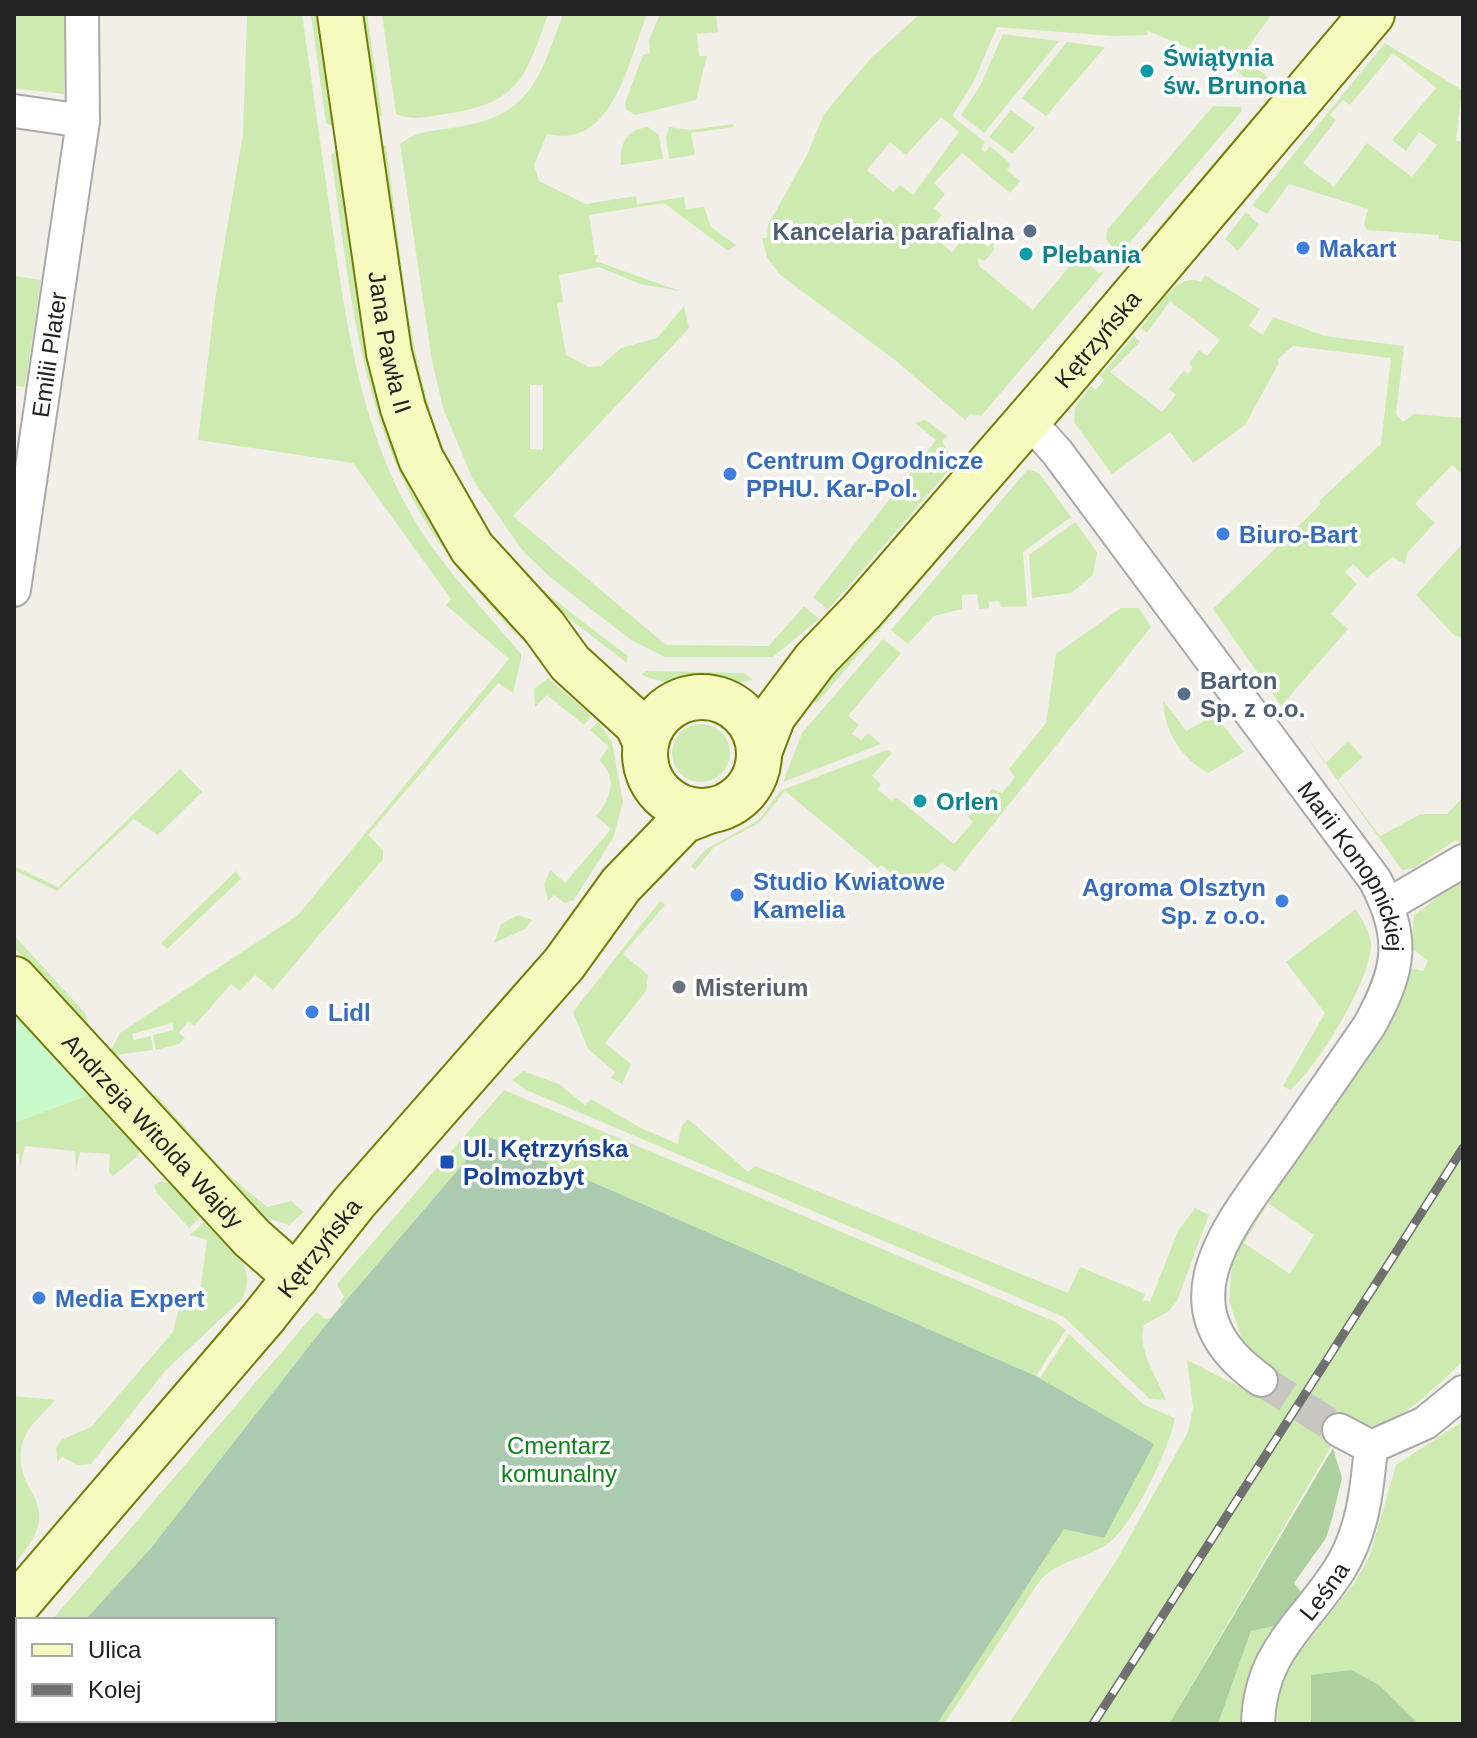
<svg xmlns="http://www.w3.org/2000/svg" width="1477" height="1738" font-family="Arial,sans-serif">
	<style>
		.grass { fill: #cdebb0; fill-rule: evenodd }
		.forest { fill: #add19e }
		.cemetery { fill: #aacbaf }
		.park { fill: #c8facc }
		.lines { fill: none; stroke-linecap: round; stroke-linejoin: round }
		.street-tunnel { stroke: #c8c6c1; stroke-width: 32; stroke-dasharray: 32 16; stroke-linecap: butt }
		.street-casing { stroke: #a9a9a9; stroke-width: 36 }
		.secondary-casing { stroke: #707d05; stroke-width: 48 }
		.street { stroke: #fff; stroke-width: 32 }
		.secondary { stroke: #f7fabf; stroke-width: 44 }
		.rail-casing { stroke: #707070; stroke-width: 9 }
		.rail { stroke: #fff; stroke-width: 6; stroke-dasharray: 18; stroke-linecap: butt }
		.culture-dot { fill: #0f9aa8; stroke: #fff; stroke-width: 3 }
		.service-dot { fill: #5c6f8a; stroke: #fff; stroke-width: 3 }
		.shop-dot { fill: #3f7fe0; stroke: #fff; stroke-width: 3 }
		.worship-dot { fill: #6b7280; stroke: #fff; stroke-width: 3 }
		.transit-dot { fill: #1a4fb4; stroke: #fff; stroke-width: 3 }
		.labels { text-anchor: middle; dominant-baseline: central; stroke-width: 7; stroke-linejoin: round; paint-order: stroke }
		.culture-label { font-size: 24px; font-weight: bold; fill: #0d838f; stroke: #fff; text-anchor: start }
		.service-label { font-size: 24px; font-weight: bold; fill: #4e5e75; stroke: #fff; text-anchor: end }
		.shop-label { font-size: 24px; font-weight: bold; fill: #366cbe; stroke: #fff; text-anchor: start }
		.street-label { font-size: 24px; fill: #222; stroke: #fff }
		.worship-label { font-size: 24px; font-weight: bold; fill: #5b616d; stroke: #fff; text-anchor: start }
		.transit-label { font-size: 24px; font-weight: bold; fill: #164399; stroke: #fff; text-anchor: start }
		.park-label { font-size: 24px; fill: #0c8416; stroke: #fff }
	</style>
	<rect width="100%" height="100%" fill="#f2efe9"/>
	<path class="grass" d="M14,14H64V94L14,88Z
		M247,14H302C312,84 322,154 332,225C346,323 360,422 409,511C439,564 482,607 521,654V659L513,693L498,683L368,835L383,850V859L273,990L255,975L240,991L231,984L194,1026L188,1021L179,1033L185,1038L179,1044L156,1050L153,1035L174,1030L172,1023L132,1034L134,1040L151,1036L153,1050L116,1055L111,1050L120,1033L298,915L509,659L446,605L451,599L353,463L198,440L216,293L243,134Z
		M311,14H323L339,129L326,123Z
		M356,14H367L382,115L371,124Z
		M382,14H548C525,79 519,103 445,114C427,117 413,121 396,114Z
		M563,14H647C628,62 613,150 547,134L534,165L539,181L586,204L636,196L637,204L684,197L686,209L704,207L711,227L736,245L728,251L664,203L589,215L595,255H599L595,261L680,291L640,284L599,267L559,275L563,302L557,304L566,355L589,367L601,366L621,348L657,338L684,306L689,328L513,516L666,645L769,646L804,606L819,619L773,657H665L631,640L550,577L523,551L473,480L443,408L432,361L400,144C416,131 432,131 452,128C531,116 538,82 563,14ZM530,385H543V450L530,449Z
		M660,14H716L718,32L697,34L699,56H707C703,70 700,85 696,100L635,115L626,109L625,103L643,55L650,53L649,40Z
		M920,14H1267L1270,17L1242,55L1268,78L1262,84L1246,78L1216,57L1215,61L1209,60L1208,56L1148,31L1147,35L1113,36L997,27L973,83L952,116L985,142L981,149L985,152L990,146L1011,164L1007,170L1020,181L1010,193L962,153L934,183L945,194L934,208L942,215L928,232L952,252L969,232L988,247L993,241L994,250L985,261L978,259L979,266L1033,310L1078,256L1099,273L1105,271L981,416L970,414L965,420L895,360L779,274L767,257L762,238H767L768,225L807,155L824,114L870,59ZM941,117L959,132L913,195L900,185L893,192L867,170L890,142L906,155Z
		M1003,34L1059,41L984,133L961,115L980,86Z
		M1067,42L1105,47L1046,116L1022,98Z
		M1385,43L1462,90L1456,141L1463,142V242L1439,239V235L1367,230L1364,224L1368,209L1289,184L1267,214L1252,205ZM1393,53L1436,88L1392,140L1406,151L1419,132L1437,145L1412,177L1367,143L1334,187L1303,163L1336,120L1330,115L1343,100L1350,105Z
		M1213,106L1241,107L1242,111L1119,255L1106,239L1107,230Z
		M1011,110L1035,128L1012,154L989,137Z
		M1250,120H1259L1134,264L1129,263Z
		M733,124L734,127L691,133L695,155L669,159L666,138L669,127L690,130Z
		M648,127L659,135L663,159L621,165C620,144 625,130 648,127Z
		M374,141L386,146C407,288 409,447 511,559C545,596 588,625 628,656L627,663L540,596L467,511L417,396Z
		M342,146L363,297L517,636C486,601 453,566 428,526C359,416 349,282 331,155Z
		M1246,212L1259,225L1238,251L1225,239Z
		M1205,275L1260,309L1249,326L1263,335L1273,317L1325,336L1404,346L1396,414L1403,422L1414,414L1463,418V475L1452,465L1415,504L1435,523L1407,553L1405,564L1392,557L1367,578L1353,564L1345,572L1357,584L1331,614L1348,629L1281,706L1213,609L1321,504L1319,501L1381,444L1391,358L1293,346L1277,360L1279,363L1245,425L1193,463L1170,432L1112,474L1074,422L1075,407L1091,386L1096,390L1104,380L1100,376L1134,336L1140,342L1110,372L1162,412L1176,395L1169,389L1184,370L1188,374L1193,368L1189,364L1199,350L1207,356L1220,340L1170,301L1147,333L1141,328C1155,311 1177,270 1201,282Z
		M14,276L41,280L25,387L14,386Z
		M925,420L948,436L942,441L951,457V468L828,610L813,597L936,440L915,423Z
		M1023,461L817,703L808,701L861,646L1013,467Z
		M1028,469L1039,473L1071,517L1023,552L1027,606L1001,607L999,601L989,602V608L979,609L977,594L962,595V609L934,616L908,644L891,630Z
		M1075,522L1097,552L1093,575L1071,593L1032,598L1029,555Z
		M1463,543V639L1453,634L1416,595Z
		M1121,608H1139L1151,627L955,872L942,863L908,887L881,865L878,868L785,791L759,823L714,847L695,870L691,866L706,849L759,820L780,791L887,750L892,753L872,776L881,784L877,789L892,801L896,797L954,844L973,822L968,817L992,789L1002,793L1015,777L1009,769L1046,723L1056,654Z
		M883,639L901,653L848,716L859,725L852,734L861,740L868,733L881,744L783,782L802,733Z
		M647,671L744,673L753,680C727,686 664,688 641,674Z
		M548,678L592,716L584,725L547,695L535,707L534,689Z
		M1163,700L1186,731L1215,715L1244,752L1208,773C1181,758 1164,731 1163,700Z
		M598,721L612,742L623,802L613,838L574,900L565,903L554,895L548,901L544,885L550,870L565,883L611,829L596,816C611,798 618,778 599,760L609,747L590,730Z
		M672 753a29 29 0 1 1 58 0a29 29 0 1 1-58 0Z
		M1300,728L1326,763L1348,741L1363,757L1338,780L1380,836L1421,814H1447L1463,797V845L1456,840L1414,868L1402,870Z
		M180,769L202,792L158,835L134,819L57,891L14,870V866L58,887Z
		M236,871L241,879L167,949L161,943Z
		M1463,878V1361C1441,1382 1398,1428 1364,1426C1359,1425 1352,1421 1347,1419L1169,1724H1009L1118,1558L1188,1432L1193,1407L1187,1360L1252,1393L1244,1346L1229,1300L1232,1265L1246,1229L1384,1029L1406,986L1410,968L1423,971L1428,961L1411,948L1414,915ZM1268,1203L1314,1235L1290,1274L1244,1243Z
		M660,901L665,905L623,954L648,975L646,991L605,1043L631,1064L622,1084L611,1078L615,1072L588,1049L573,1012Z
		M1356,909C1362,920 1370,931 1371,944C1372,979 1316,1069 1290,1090L1283,1086L1325,1013L1286,962Z
		M518,915L532,920L525,929L494,943L501,924Z
		M14,935L85,1013L89,1026H85L14,948Z
		M523,1071L559,1084L585,1105L591,1099L641,1128L678,1144L681,1127L688,1119L748,1172L755,1166L1068,1293L1080,1267L1145,1294L1143,1300L1150,1302L1178,1231L1195,1208L1209,1215L1177,1301L1169,1311L1144,1325C1137,1351 1157,1376 1166,1400L1150,1399L1064,1317L526,1090L512,1080Z
		M86,1090L140,1146L138,1156L113,1176L109,1172L110,1154L80,1152L76,1171L75,1151L25,1146L20,1167L19,1154H14V1096Z
		M504,1090L1056,1322L1066,1330L1036,1376L487,1136L342,1305L340,1302L344,1297L337,1284Z
		M155,1094L224,1171L267,1207L291,1201L304,1212L289,1225L261,1216L151,1098Z
		M161,1181L177,1186L203,1215L189,1228L157,1193L154,1185Z
		M207,1219C227,1242 261,1268 241,1300L166,1370L91,1464L78,1465L62,1457L57,1462L56,1448L61,1440L91,1427L173,1332L181,1299L199,1300L207,1240L190,1235Z
		M316,1312L326,1319L331,1318L151,1548L85,1620H52Z
		M1069,1334L1144,1405L1175,1418C1170,1447 1133,1527 1107,1544C1086,1559 1060,1560 1041,1579L944,1724H937L1064,1528L1153,1444L1040,1378Z
		M14,1396L55,1400C44,1414 26,1426 22,1445C11,1498 72,1499 14,1564Z
		M1463,1421V1724H1419L1379,1685L1311,1675V1724H1277L1279,1695L1287,1668L1355,1582L1370,1555L1396,1465Z
		M1279,1625L1248,1724H1218L1251,1631Z"/>
	<path class="forest" d="M1333,1448L1342,1478L1332,1519L1326,1538L1294,1583L1303,1594L1279,1625L1251,1631L1218,1724H1169Z
		M1351,1670L1379,1685L1419,1724H1311V1675Z"/>
	<path class="cemetery" d="M487,1136L1036,1376L1154,1444L1104,1538L1064,1529L937,1724H14V1694L18,1690V1720H274V1620H85L151,1548L331,1318Z"/>
	<path class="park" d="M14,1009L92,1094L14,1123Z"/>
	<g class="lines">
		<path class="street-tunnel" d="M1261,1380L1339,1430"/>
		<defs>
			<g id="street">
				<path d="M14,111L83,121"/>
				<path id="s1" d="M1028,420L1057,452L1375,880C1406,938 1400,970 1369,1026C1340,1068 1311,1110 1282,1152C1228,1228 1158,1308 1261,1380"/>
				<path id="s2" d="M14,590L83,121L82,14"/>
				<path d="M1388,905L1463,861"/>
				<path d="M1339,1430L1371,1447"/>
				<path d="M1371,1447L1425,1423L1463,1392"/>
				<path id="s3" d="M1258,1724C1260,1651 1303,1626 1339,1570C1363,1532 1367,1490 1371,1447"/>
			</g>
			<g id="secondary">
				<path id="s4" d="M340,14L389,353L403,408L421,459L472,548L544,627L570,663L637,724L646,743"/>
				<circle cx="702" cy="754" r="57"/>
				<path id="s5" d="M760,750L773,716L815,660L862,611L1060,383L1372,14"/>
				<path id="s6" d="M14,979L252,1238L296,1277"/>
				<path id="s7" d="M14,1608L263,1318L354,1203L564,964L621,885L683,821L706,812"/>
			</g>
		</defs>
		<use href="#street" class="street-casing"/>
		<use href="#secondary" class="secondary-casing"/>
		<use href="#street" class="street"/>
		<use href="#secondary" class="secondary"/>
		<defs>
			<path id="rail" d="M1093,1724L1463,1148"/>
		</defs>
		<use href="#rail" class="rail-casing"/>
		<use href="#rail" class="rail"/>
	</g>
	<g class="culture-dot">
		<circle cx="1147" cy="71" r="8"/>
		<circle cx="1026" cy="254" r="8"/>
		<circle cx="920" cy="801" r="8"/>
	</g>
	<g class="service-dot">
		<circle cx="1030" cy="231" r="8"/>
		<circle cx="1184" cy="694" r="8"/>
	</g>
	<g class="shop-dot">
		<circle cx="1303" cy="248" r="8"/>
		<circle cx="730" cy="474" r="8"/>
		<circle cx="1223" cy="534" r="8"/>
		<circle cx="737" cy="895" r="8"/>
		<circle cx="1282" cy="901" r="8"/>
		<circle cx="312" cy="1012" r="8"/>
		<circle cx="39" cy="1298" r="8"/>
	</g>
	<circle class="worship-dot" cx="679" cy="987" r="8"/>
	<rect class="transit-dot" x="439" y="1154" width="16" height="16" rx="4"/>
	<g class="labels">
		<g class="culture-label">
			<text x="1163" y="57">Świątynia<tspan x="1163" dy="28">św. Brunona</tspan></text>
			<text x="1042" y="254">Plebania</text>
			<text x="936" y="801">Orlen</text>
		</g>
		<g class="service-label">
			<text x="1014" y="231">Kancelaria parafialna</text>
			<text x="1200" y="680" text-anchor="start">Barton<tspan x="1200" dy="28">Sp. z o.o.</tspan></text>
		</g>
		<g class="shop-label">
			<text x="1319" y="248">Makart</text>
			<text x="746" y="460">Centrum Ogrodnicze<tspan x="746" dy="28">PPHU. Kar-Pol.</tspan></text>
			<text x="1239" y="534">Biuro-Bart</text>
			<text x="753" y="881">Studio Kwiatowe<tspan x="753" dy="28">Kamelia</tspan></text>
			<text x="1266" y="887" text-anchor="end">Agroma Olsztyn<tspan x="1266" dy="28">Sp. z o.o.</tspan></text>
			<text x="328" y="1012">Lidl</text>
			<text x="55" y="1298">Media Expert</text>
		</g>
		<g class="street-label">
			<text stroke="none"><textPath href="#s5" startOffset="534">Kętrzyńska</textPath></text>
			<text stroke="none"><textPath href="#s4" startOffset="332">Jana Pawła II</textPath></text>
			<text stroke="none"><textPath href="#s2" startOffset="238">Emilii Plater</textPath></text>
			<text stroke="none"><textPath href="#s1" startOffset="554">Marii Konopnickiej</textPath></text>
			<text stroke="none"><textPath href="#s6" startOffset="206">Andrzeja Witolda Wajdy</textPath></text>
			<text stroke="none"><textPath href="#s7" startOffset="472">Kętrzyńska</textPath></text>
			<text stroke="none"><textPath href="#s3" startOffset="152">Leśna</textPath></text>
		</g>
		<g class="worship-label">
			<text x="695" y="987">Misterium</text>
		</g>
		<g class="transit-label">
			<text x="463" y="1148">Ul. Kętrzyńska<tspan x="463" dy="28">Polmozbyt</tspan></text>
		</g>
		<g class="park-label">
			<text x="559" y="1445">Cmentarz<tspan x="559" dy="28">komunalny</tspan></text>
		</g>
	</g>
	<rect width="1477" height="1738" fill="none" stroke="#222222" stroke-width="32"/>
	<rect x="16" y="1618" width="260" height="104" fill="#ffffff" stroke="#a7a7a7" stroke-width="2"/>
	<rect x="32" y="1644" width="40" height="12" fill="#f7fabf" stroke="#a7a7a7" stroke-width="2"/>
	<text x="88" y="1658" font-size="24" fill="#222222">Ulica</text>
	<rect x="32" y="1684" width="40" height="12" fill="#707070" stroke="#a7a7a7" stroke-width="2"/>
	<text x="88" y="1698" font-size="24" fill="#222222">Kolej</text>
</svg>
